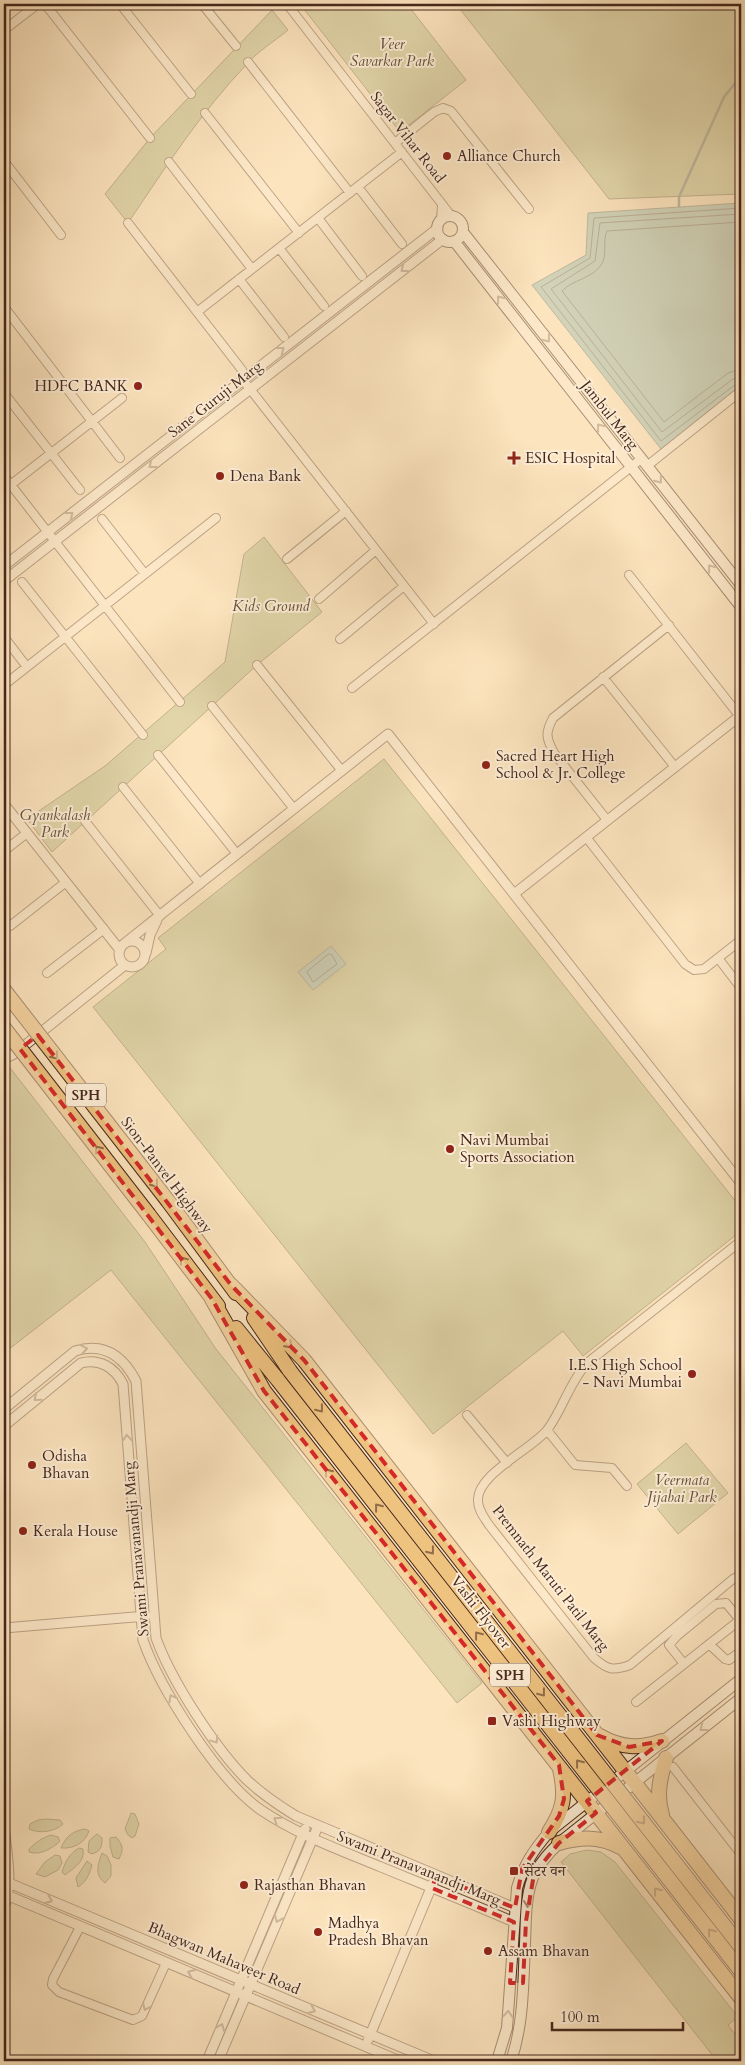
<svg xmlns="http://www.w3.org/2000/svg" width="745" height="2065" font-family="Cardo,'Noto Serif Devanagari',serif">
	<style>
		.green { fill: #c0c491; stroke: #837656 }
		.water { fill: #9fbeb4; stroke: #7b8277 }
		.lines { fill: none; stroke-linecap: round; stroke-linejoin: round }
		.shore { stroke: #727268; stroke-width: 1 }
		.stream { stroke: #7b8277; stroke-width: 2.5 }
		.minor-casing { stroke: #745644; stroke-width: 10 }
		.tertiary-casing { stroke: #745644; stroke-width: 11 }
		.secondary-casing { stroke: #46271c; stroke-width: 12 }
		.motorway-casing { stroke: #46271c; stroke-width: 16 }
		.minor { stroke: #fdedd5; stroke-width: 8 }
		.tertiary { stroke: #fdedd5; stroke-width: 9 }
		.secondary { stroke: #fdedd5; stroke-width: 10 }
		.motorway { stroke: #eec27f; stroke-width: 14 }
		.motorway-bridge-casing { stroke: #46271c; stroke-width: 16; stroke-linecap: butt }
		.motorway-bridge { stroke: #eec27f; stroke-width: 14 }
		.oneway { stroke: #a28a78 }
		.oneway2 { stroke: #926d49 }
		.marked { fill: none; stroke: #d62828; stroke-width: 4; stroke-dasharray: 10 6; stroke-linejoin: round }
		.poi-dot { fill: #8f2418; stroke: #fdedd5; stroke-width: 2 }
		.labels { text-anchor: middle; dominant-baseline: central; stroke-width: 4; stroke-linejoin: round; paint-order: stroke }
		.shield { fill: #fdedd5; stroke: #7d6254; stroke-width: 1 }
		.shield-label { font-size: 14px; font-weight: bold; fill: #46271c }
		.park-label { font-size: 15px; font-style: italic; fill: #644e39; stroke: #fdedd5 }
		.street-label { font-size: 15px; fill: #46271c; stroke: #fdedd5 }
		.poi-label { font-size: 15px; fill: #46271c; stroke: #fdedd5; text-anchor: start }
	</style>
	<rect width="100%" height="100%" fill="#fce4be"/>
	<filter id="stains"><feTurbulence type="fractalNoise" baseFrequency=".004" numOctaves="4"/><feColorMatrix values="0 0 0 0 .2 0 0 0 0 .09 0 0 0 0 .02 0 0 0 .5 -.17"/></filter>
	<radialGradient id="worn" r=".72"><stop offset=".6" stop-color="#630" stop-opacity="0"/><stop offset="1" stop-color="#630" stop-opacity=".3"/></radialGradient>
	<path class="green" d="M300,4H407L466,80L400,132Z
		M456,4H741V194L609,199Z
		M272,10L288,30C275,41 258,51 247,64C201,112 165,168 128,223L105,194L150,138Z
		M264,537L322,612L257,665L52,852L27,819L105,766L225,662L244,554Z
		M384,759L741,1208V1231L583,1356L563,1331L433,1434L93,1007L166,949L158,938Z
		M4,1060L145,1242L216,1349L482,1683L457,1703L111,1270L4,1353Z
		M686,1443L728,1493L678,1534L637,1484Z
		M131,1813L135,1814L139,1824L135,1836L132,1838L128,1835L125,1829Z
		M46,1819L60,1820L63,1824C54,1832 40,1834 29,1829L30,1824L38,1820Z
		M85,1829L89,1831C85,1843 74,1849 61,1848C66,1836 73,1831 85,1829Z
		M97,1834L102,1838C102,1847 101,1851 92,1854L88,1852L89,1841Z
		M51,1835L58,1837L60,1841C53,1848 40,1856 29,1852V1849C36,1842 42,1838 51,1835Z
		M116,1837C123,1845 124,1849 119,1859L113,1857L110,1846V1838Z
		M79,1848L83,1849C85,1862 74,1868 65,1875L62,1872C65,1862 69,1854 79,1848Z
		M587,1850L601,1852L615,1862L738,2017L728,2025L741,2042V2061H717L561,1862L570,1854Z
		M102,1853L107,1856L111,1865V1876L105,1883C94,1875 98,1864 102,1853Z
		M55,1855L60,1856L62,1863L58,1870L45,1877L36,1874L45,1862Z
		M87,1861L92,1865C89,1875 87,1881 78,1887L76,1878Z"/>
	<path class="water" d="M741,203V386L661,449L532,285L586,255L588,213Z
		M331,946L346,964L313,990L298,972Z"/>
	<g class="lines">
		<path class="shore" d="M741,208L594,218L590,258L541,287L661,441L736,384L741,383
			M741,214L600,223L595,261L551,289L662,432L733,379L741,376
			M741,222L607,231C602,241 608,255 601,265C593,278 572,280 562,291L664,422L728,373L741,369
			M329,954L332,955L337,964L313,982L307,972Z"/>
		<path class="stream" d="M679,206V197L724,97L741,76"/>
		<defs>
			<path id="minor" d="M45,4L150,138
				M120,4L191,94
				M202,4L236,46
				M287,4L452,217
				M4,30L38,4
				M248,62L350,193
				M205,113L299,233
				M395,143L434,112L443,108L451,111L529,209
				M4,161L61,235
				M169,162L252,269
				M358,187L402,244
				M318,218L362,276
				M441,220L442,205
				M128,223L242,370
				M279,248L324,306
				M239,279L284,337
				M5,308L120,458
				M197,312L402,152
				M243,380L434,624
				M4,393L80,490
				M647,466L741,391
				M4,476L180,702
				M4,490L122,398
				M102,519L145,574
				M287,559L346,511
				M629,575L741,718
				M22,582L143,735
				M319,599L376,550
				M4,637L27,667
				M340,639L404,586
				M257,665L342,771
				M603,677L675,767
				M4,685L216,518
				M352,688L641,459
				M212,706L294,809
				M158,755L237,854
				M123,787L200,884
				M607,820L554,753C546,738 545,733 553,718L669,625
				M85,821L160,916
				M586,837L685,964L694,970L704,969L741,940
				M4,851L27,833
				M10,926L66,882
				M718,958L741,988
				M47,973L104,929
				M741,1241L587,1363C570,1382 563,1408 548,1429C533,1449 476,1474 478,1501C478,1510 484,1517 489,1525L594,1658C608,1670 613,1671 630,1665L733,1579L741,1575
				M467,1415L507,1463
				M547,1430L575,1465L612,1468L627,1486
				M709,1644L725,1659L729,1660L741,1651
				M684,1664L669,1645L677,1636L716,1604L726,1603L740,1620
				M636,1702L741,1619
				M673,1767L741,1854
				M80,1927L53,1979L52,1985L59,1992L133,2020L142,2016L166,1963"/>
			<path id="tertiary" d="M4,566L438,228
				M4,581L443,239
				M4,804L120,950
				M514,894L741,715
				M119 954a13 13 0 1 1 26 0a13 13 0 1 1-26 0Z
				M125,943L388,734L741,1183
				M146,953L150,935L157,920
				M4,1059L14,1054L125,965
				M4,1409L75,1351C104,1342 123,1356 136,1381L156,1638C171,1680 215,1748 247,1780C262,1794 278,1805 296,1816L515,1908
				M4,1426L81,1363C100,1358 115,1368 123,1384L143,1640C160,1689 219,1781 261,1810C298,1835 340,1850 381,1867C425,1885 470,1903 514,1922
				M4,1628L146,1616
				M4,1825C6,1849 14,1885 4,1907
				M4,1884L9,1883L434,2061
				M4,1892L9,1896L400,2061
				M368,2040L433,1883
				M207,2061L305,1829
				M218,2061L318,1826"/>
			<path id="secondary" d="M437 229a13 13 0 1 1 26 0a13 13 0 1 1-26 0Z
				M463,232L741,585
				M454,241L741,607
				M497,2061L507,2028L517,1888C524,1864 533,1851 549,1832L741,1679
				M511,2061C524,2023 523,1984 525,1944C526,1921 525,1893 535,1873C541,1861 550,1852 559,1843L741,1698"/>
			<path id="motorway" d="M168,1201L236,1293
				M149,1215L218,1306
				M231,1285L304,1360L741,1919
				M212,1299L264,1391L741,1998
				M254,1318L290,1371
				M236,1328L278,1380
				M600,1736C621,1748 639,1749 662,1741
				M662,1815C656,1795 660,1778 666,1758
				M549,1832C564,1809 566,1796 560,1769
				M559,1843C582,1837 599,1836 620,1847"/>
		</defs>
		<use href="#minor" class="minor-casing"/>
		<use href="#tertiary" class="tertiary-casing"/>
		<use href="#secondary" class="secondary-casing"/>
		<use href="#motorway" class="motorway-casing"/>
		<use href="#minor" class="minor"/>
		<use href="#tertiary" class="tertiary"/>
		<use href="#secondary" class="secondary"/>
		<use href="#motorway" class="motorway"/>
		<defs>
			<path id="motorway-bridge" d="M4,990L168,1201
				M4,1028L149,1215
				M290,1371L741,1947
				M278,1380L741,1971"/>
		</defs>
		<use href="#motorway-bridge" class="motorway-bridge-casing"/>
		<use href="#motorway-bridge" class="motorway-bridge"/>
	</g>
	<defs><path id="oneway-chevron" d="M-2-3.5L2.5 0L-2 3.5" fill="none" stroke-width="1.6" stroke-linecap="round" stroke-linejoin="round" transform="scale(1.25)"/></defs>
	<g class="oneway">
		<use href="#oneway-chevron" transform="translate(404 269) rotate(142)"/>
		<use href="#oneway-chevron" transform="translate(500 299) rotate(-128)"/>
		<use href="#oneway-chevron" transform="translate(547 339) rotate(52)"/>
		<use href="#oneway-chevron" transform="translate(281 350) rotate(-38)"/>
		<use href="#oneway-chevron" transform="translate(600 427) rotate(-128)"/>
		<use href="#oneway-chevron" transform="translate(152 465) rotate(142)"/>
		<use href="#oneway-chevron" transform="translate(659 480) rotate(52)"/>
		<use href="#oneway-chevron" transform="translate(70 515) rotate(-38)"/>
		<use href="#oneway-chevron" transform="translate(711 568) rotate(-128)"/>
		<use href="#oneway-chevron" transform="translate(84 1349) rotate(-10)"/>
		<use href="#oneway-chevron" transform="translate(37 1398) rotate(141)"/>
		<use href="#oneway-chevron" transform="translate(127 1438) rotate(-94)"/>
		<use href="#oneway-chevron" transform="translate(172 1698) rotate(-119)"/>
		<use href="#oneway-chevron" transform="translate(703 1728) rotate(142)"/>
		<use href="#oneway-chevron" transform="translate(215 1740) rotate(54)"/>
		<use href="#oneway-chevron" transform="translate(277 1820) rotate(-147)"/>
		<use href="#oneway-chevron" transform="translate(49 1900) rotate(23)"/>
		<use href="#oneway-chevron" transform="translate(528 1904) rotate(97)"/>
		<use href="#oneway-chevron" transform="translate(278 1919) rotate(113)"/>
		<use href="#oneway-chevron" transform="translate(191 1973) rotate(-157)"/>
		<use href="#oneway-chevron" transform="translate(146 2007) rotate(115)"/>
		<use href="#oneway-chevron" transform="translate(312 2010) rotate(23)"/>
		<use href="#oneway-chevron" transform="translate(508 2014) rotate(-86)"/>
		<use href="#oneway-chevron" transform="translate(221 2027) rotate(-67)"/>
	</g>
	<g class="oneway2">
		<use href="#oneway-chevron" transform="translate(55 1056) rotate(52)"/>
		<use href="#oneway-chevron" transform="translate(98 1149) rotate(-128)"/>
		<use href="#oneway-chevron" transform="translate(155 1184) rotate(52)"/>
		<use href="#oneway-chevron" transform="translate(183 1260) rotate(-127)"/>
		<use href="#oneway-chevron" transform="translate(289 1345) rotate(46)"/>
		<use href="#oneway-chevron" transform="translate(320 1409) rotate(52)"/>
		<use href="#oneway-chevron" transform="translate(328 1472) rotate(-128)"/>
		<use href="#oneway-chevron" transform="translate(378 1507) rotate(-128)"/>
		<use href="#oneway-chevron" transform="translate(431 1551) rotate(52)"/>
		<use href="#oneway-chevron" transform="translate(478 1635) rotate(-128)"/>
		<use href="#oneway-chevron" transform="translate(542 1693) rotate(52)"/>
		<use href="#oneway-chevron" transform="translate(579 1763) rotate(-128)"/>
		<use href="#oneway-chevron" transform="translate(642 1821) rotate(52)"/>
		<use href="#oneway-chevron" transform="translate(657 1891) rotate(-128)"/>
		<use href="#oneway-chevron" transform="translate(711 1932) rotate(-128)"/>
	</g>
	<path d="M0 0H745V2065H0ZM38,1035L231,1285L304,1360L597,1735L629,1747L662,1741L587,1801L596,1813L559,1843L534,1874L526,1921L523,1983H510L514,1922L432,1888L436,1876L515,1908L522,1869L559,1816L564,1799L559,1765L264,1391L212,1299L20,1049Z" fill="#fce4be" fill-opacity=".55" fill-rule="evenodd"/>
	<path class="marked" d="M38,1035L231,1285L304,1360L597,1735L629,1747L662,1741L587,1801L596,1813L559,1843L534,1874L526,1921L523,1983H510L514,1922L432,1888L436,1876L515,1908L522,1869L559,1816L564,1799L559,1765L264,1391L212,1299L20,1049Z"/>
	<g class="poi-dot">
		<circle cx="447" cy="156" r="5"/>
		<circle cx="138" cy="386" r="5"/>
		<path d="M511.5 450.5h5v5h5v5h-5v5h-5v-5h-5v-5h5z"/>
		<circle cx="220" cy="476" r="5"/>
		<circle cx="486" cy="765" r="5"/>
		<circle cx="450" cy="1149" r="5"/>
		<circle cx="692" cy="1374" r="5"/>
		<circle cx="32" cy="1465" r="5"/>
		<circle cx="23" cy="1531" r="5"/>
		<rect x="487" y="1716" width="10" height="10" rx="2.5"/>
		<rect x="509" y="1866" width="10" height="10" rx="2.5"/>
		<circle cx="244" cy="1885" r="5"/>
		<circle cx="318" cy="1932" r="5"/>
		<circle cx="488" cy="1951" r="5"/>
	</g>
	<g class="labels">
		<g class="shield">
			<rect x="66" y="1083.5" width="40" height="23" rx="4"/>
			<rect x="490" y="1663.5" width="40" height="23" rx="4"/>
		</g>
		<g class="shield-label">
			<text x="86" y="1095">SPH</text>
			<text x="510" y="1675">SPH</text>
		</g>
		<g class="park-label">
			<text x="392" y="44">Veer<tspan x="392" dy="17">Savarkar Park</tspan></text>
			<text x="271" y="606">Kids Ground</text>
			<text x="55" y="815">Gyankalash<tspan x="55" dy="17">Park</tspan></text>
			<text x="682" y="1480">Veermata<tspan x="682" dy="17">Jijabai Park</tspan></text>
		</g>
		<g class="street-label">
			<text transform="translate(408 137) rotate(52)">Sagar Vihar Road</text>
			<text transform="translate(215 399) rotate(-38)">Sane Guruji Marg</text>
			<text transform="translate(610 415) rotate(52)">Jambul Marg</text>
			<text transform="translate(167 1175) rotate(53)">Sion-Panvel Highway</text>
			<text transform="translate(136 1549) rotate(-95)">Swami Pranavanandji Marg</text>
			<text transform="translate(551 1578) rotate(52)">Premnath Maruti Patil Marg</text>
			<text transform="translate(481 1612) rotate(52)">Vashi Flyover</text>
			<text transform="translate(419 1868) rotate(22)">Swami Pranavanandji Marg</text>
			<text transform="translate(224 1958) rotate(23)">Bhagwan Mahaveer Road</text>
		</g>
		<g class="poi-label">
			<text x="457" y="156">Alliance Church</text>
			<text x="128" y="386" text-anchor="end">HDFC BANK</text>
			<text x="525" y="458">ESIC Hospital</text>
			<text x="230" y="476">Dena Bank</text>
			<text x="496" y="756">Sacred Heart High<tspan x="496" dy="17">School &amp; Jr. College</tspan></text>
			<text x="460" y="1140">Navi Mumbai<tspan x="460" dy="17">Sports Association</tspan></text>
			<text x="682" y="1365" text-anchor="end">I.E.S High School<tspan x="682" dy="17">- Navi Mumbai</tspan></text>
			<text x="42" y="1456">Odisha<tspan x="42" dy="17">Bhavan</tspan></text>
			<text x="33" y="1531">Kerala House</text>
			<text x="502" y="1721">Vashi Highway</text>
			<text x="524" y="1871">सेंटर वन</text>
			<text x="254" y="1885">Rajasthan Bhavan</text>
			<text x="328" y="1923">Madhya<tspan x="328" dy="17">Pradesh Bhavan</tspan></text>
			<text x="498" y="1951">Assam Bhavan</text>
		</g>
	</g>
	<rect width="745" height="2065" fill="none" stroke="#fce4be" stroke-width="20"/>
	<rect x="5" y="5" width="735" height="2055" fill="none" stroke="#46271c" stroke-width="2.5"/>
	<rect x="10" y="10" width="725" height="2045" fill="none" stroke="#46271c"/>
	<path d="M552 2022v8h131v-8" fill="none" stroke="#46271c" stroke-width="2.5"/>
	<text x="560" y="2022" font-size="15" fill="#46271c" stroke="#fdedd5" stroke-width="4" paint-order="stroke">100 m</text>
	<rect width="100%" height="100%" filter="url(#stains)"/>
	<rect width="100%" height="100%" fill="url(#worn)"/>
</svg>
